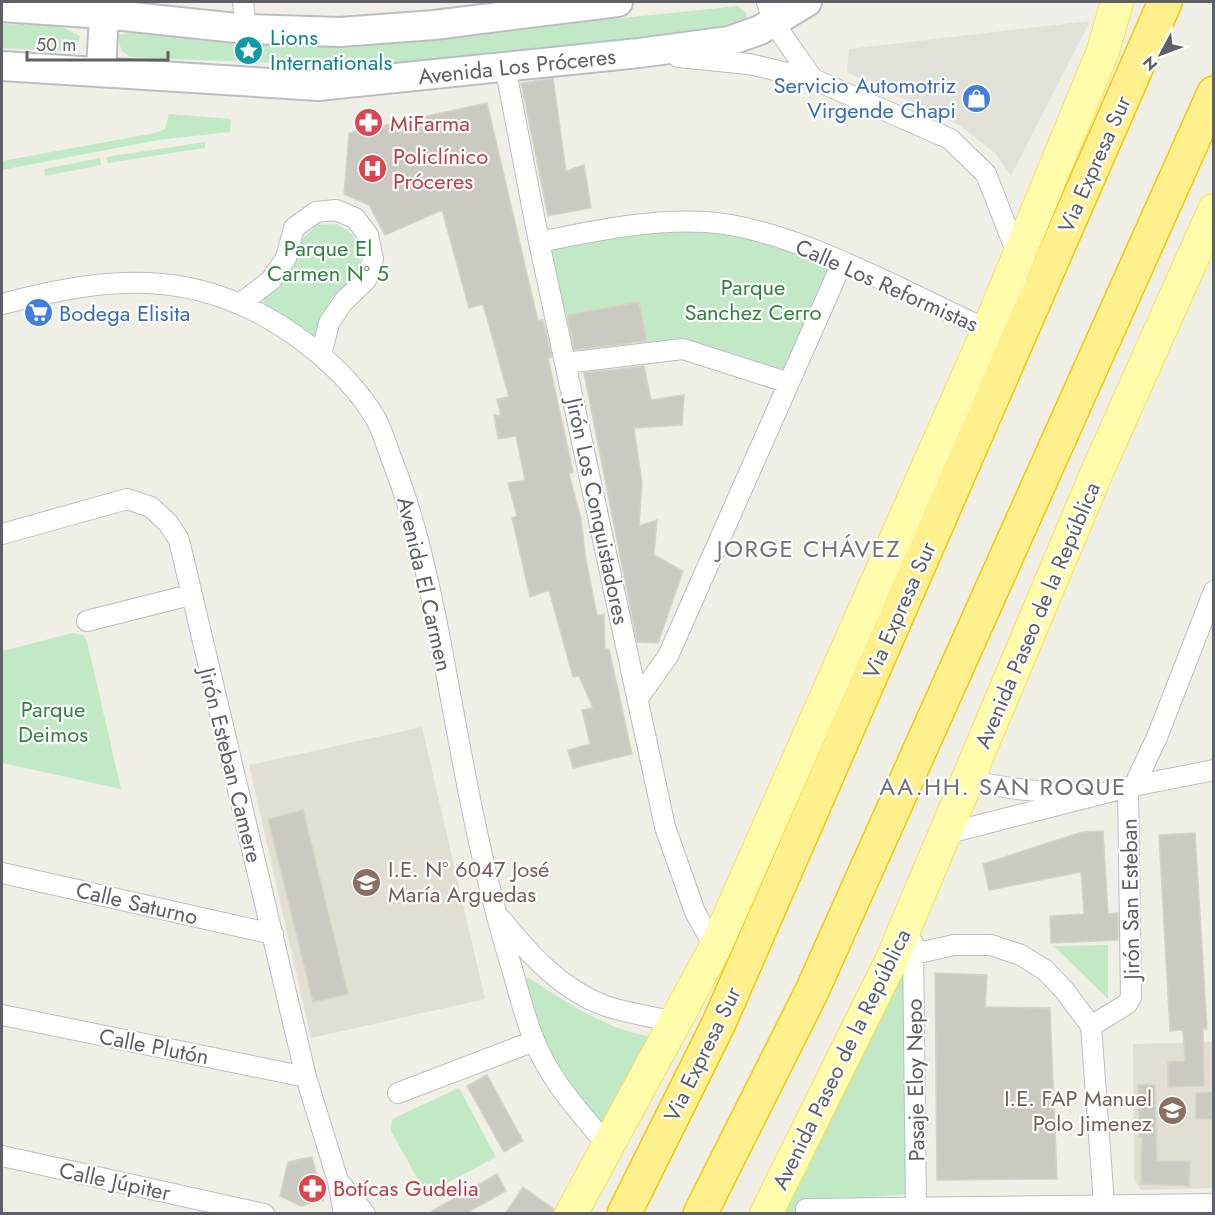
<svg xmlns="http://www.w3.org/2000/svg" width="1215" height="1215" font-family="Jost,sans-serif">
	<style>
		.industrial { fill: #e1e1da }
		.education { fill: #e1dfd4 }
		.green { fill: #c1e9c6 }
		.building { fill: #cbcac2; stroke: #d6d2c4; stroke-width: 1.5 }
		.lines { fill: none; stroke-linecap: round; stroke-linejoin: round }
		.street-casing { stroke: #babdc2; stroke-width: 22 }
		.secondary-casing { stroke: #bbbdc4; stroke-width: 32 }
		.primary-casing { stroke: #f9e056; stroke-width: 34 }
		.highway-casing { stroke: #f6c800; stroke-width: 36 }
		.street { stroke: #fff; stroke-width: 20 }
		.secondary { stroke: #fff; stroke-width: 28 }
		.primary { stroke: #fffcac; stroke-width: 32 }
		.highway { stroke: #fff08e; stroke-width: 33 }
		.labels { text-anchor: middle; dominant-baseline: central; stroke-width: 4.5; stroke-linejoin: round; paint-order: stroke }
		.culture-label { font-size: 22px; fill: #0d838f; stroke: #fff; text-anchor: start }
		.street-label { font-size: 22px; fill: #5d6067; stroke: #fff }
		.shop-label { font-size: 22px; fill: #366cbe; stroke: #fff; text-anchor: end }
		.health-label { font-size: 22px; fill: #be3a42; stroke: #fff; text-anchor: start }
		.park-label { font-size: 22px; fill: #30833e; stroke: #fff }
		.education-label { font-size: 22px; fill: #785e54; stroke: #fff; text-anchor: start }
		.neighbourhood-label { font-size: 24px; letter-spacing: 1.5px; fill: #6e7279; stroke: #fff }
	</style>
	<rect width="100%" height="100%" fill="#f0efe6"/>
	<path class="industrial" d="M1090,21L1011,176L995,153L959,125L847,72L849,49Z"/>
	<path class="education" d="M422,727L485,999L311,1038L249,765Z
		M1213,1042V1188L1141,1190L1134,1179L1133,1044Z"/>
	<path class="green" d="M738,6L746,13L747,20L737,29L370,67L130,57L121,50L118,35L137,31L382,43Z
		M2,24L58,25L80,36L76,49L61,51L2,48Z
		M169,114L231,119L230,132L158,140L2,170V161L155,133L165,129Z
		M205,142V148L108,163L106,157Z
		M100,158L101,165L45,176L44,169Z
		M708,222L842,263L789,383L649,348L639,303L555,317L539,242Z
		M337,224L352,234L361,251L359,270L352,284L332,297L322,316L317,336L311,337L264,304L262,297L284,280L303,238L317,225Z
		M73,633L83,635L87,641L121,789L2,763V651Z
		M1108,945V999L1054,946Z
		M909,965L911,1194L800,1202V1213L771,1214L893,971Z
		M529,978C567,1003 607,1030 653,1037L605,1129L568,1086L537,1041L525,980Z
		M459,1088L496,1157L426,1194L391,1131L392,1119Z"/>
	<path class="building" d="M553,78L566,171L584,165L591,208L548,216L521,83Z
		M487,103L538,321L543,320L552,357L548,358L573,472L569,474L581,519L586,560L597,616L604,614L605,649H609L632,754L573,768L568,750L590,744L582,710L593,708L579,676L573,677L549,590L530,597L512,518L517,516L508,483L525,480L516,436L498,439L494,415L501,416L497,399L509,397L483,304L469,308L442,210L385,235L369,205L344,194L349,133Z
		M639,302L647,341L574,350L567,315Z
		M644,366L651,400L684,395L682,425L634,428L642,483L639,526L657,520L654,555L683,571L658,643L637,642L584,373Z
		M303,810L348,994L313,1002L268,819Z
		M1103,831L1108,914L1118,913V940L1051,943L1050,916L1084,914L1081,872L989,890L983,864L1082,832Z
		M1195,833L1207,1029H1203L1204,1086L1168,1087V1062L1185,1061L1183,1030L1170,1031L1159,835Z
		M935,973L987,975L985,1007L1050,1008L1057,1179L937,1180Z
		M487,1075L523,1141L504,1152L467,1086Z
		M1138,1085H1155L1157,1161H1190L1189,1186L1141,1184L1142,1137H1139Z
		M1214,1092V1119H1196V1093Z
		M312,1157L323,1200L301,1206L280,1196L288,1162Z
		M497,1174L506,1191L465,1214H427Z
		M523,1187L554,1209L553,1214H505Z"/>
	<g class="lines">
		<defs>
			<path id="street" d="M243,2L246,29
				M767,2L773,22L813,79L950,139L986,174L1018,256
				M678,57L749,64L813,79
				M505,66L539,242L665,827L695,912L715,948
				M539,242C595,231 648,219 706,222C791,227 909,294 988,330
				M241,303L271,280L286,258L294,228L316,212L336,210L355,218L368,235L373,259L366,280L343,302L329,323L321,355
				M2,304C118,273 209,268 308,345C335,366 360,391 377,421C383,433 387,447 392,460C415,518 428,578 440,639C460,747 478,857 510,962C518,988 524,1017 535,1042C551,1082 580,1112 607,1145
				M565,363L683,349L789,383
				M2,534L127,499L151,507L168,523L179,540L306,1077L338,1181L344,1214
				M87,621L190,595
				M639,697L668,656L842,263
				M967,779C1004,789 1037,793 1075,792
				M1134,786L1157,737L1214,591
				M945,834L1128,787L1214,770
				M2,873L273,934
				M502,920C529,954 561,989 603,1005C625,1013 651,1016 674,1022
				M913,943L916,1207
				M892,959L954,945H991L1021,955L1045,970L1064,990L1091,1026L1104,1204
				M2,1015L306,1077
				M1091,1026L1127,1004L1131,997L1128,787
				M398,1093L534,1041
				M2,1156L264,1214
				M340,1183L365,1214
				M807,1214L806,1209L1214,1204"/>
			<path id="secondary" d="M2,7L104,14L246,29L340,32L434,25L618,2
				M2,66L318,86L639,53L729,41L760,30L807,2
				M101,71L104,14"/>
			<path id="primary" d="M571,1214L715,948L988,330L1103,51L1117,2
				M766,1214L892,959L1097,472L1214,210"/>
			<path id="highway" d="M624,1214L719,1023L1165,2
				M700,1214L812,991L1214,93"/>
		</defs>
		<use href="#street" class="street-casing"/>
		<use href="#secondary" class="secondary-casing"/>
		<use href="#primary" class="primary-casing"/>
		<use href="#highway" class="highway-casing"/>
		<use href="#street" class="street"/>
		<use href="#secondary" class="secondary"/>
		<use href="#primary" class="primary"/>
		<use href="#highway" class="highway"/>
	</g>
	<defs>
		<symbol id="sight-disc" viewBox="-11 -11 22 22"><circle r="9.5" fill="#0f9aa8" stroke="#fff"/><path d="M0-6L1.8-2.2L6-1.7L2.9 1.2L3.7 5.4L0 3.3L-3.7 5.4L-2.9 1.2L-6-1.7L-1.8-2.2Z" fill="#fff"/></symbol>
		<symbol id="shop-disc" viewBox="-11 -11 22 22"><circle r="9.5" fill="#3f7fe0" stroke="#fff"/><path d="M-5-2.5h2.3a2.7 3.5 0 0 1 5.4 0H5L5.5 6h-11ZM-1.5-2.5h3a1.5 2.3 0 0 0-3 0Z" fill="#fff"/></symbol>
		<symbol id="pharmacy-disc" viewBox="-11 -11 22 22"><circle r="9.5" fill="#e0444e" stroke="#fff"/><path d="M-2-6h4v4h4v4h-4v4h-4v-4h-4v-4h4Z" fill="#fff"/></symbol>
		<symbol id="hospital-disc" viewBox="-11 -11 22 22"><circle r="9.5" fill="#e0444e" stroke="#fff"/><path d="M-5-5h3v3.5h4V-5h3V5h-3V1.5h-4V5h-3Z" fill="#fff"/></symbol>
		<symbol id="supermarket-disc" viewBox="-11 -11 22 22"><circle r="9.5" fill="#3f7fe0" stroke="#fff"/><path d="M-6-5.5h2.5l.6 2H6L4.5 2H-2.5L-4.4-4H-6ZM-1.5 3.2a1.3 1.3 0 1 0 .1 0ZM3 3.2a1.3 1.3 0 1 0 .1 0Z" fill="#fff"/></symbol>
		<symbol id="school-disc" viewBox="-11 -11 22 22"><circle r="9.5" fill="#8d6e63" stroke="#fff"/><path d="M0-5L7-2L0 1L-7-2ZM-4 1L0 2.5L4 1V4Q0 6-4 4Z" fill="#fff"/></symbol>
	</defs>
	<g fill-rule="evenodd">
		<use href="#sight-disc" x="232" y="34" width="33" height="33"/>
		<use href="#shop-disc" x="960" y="82" width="33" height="33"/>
		<use href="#pharmacy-disc" x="352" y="106" width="33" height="33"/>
		<use href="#hospital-disc" x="356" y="152" width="33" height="33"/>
		<use href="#supermarket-disc" x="22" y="296" width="33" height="33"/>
		<use href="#school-disc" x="350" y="866" width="33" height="33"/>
		<use href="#school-disc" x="1156" y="1094" width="33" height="33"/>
		<use href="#pharmacy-disc" x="296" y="1172" width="33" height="33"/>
	</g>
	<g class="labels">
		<g class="culture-label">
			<text x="270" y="37">Lions<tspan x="270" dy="25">Internationals</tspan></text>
		</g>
		<g class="street-label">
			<text transform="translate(517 66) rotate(-6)">Avenida Los Próceres</text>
			<text transform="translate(1094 164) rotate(-66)">Via Expresa Sur</text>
			<text transform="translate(887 285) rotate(24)">Calle Los Reformistas</text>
			<text transform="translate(598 511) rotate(78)">Jirón Los Conquistadores</text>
			<text transform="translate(425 584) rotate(77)">Avenida El Carmen</text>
			<text transform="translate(899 610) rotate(-66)">Via Expresa Sur</text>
			<text transform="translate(1037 615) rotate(-67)">Avenida Paseo de la República</text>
			<text transform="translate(231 765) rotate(76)">Jirón Esteban Camere</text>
			<text transform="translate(1130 899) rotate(-91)">Jirón San Esteban</text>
			<text transform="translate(137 903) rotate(13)">Calle Saturno</text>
			<text transform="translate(154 1046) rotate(11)">Calle Plutón</text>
			<text transform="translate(702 1054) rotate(-64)">Via Expresa Sur</text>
			<text transform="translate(841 1059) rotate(-64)">Avenida Paseo de la República</text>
			<text transform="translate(915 1080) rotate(-91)">Pasaje Eloy Nepo</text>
			<text transform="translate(115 1181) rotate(12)">Calle Júpiter</text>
		</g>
		<g class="shop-label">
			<text x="956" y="85">Servicio Automotriz<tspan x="956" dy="25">Virgende Chapi</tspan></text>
			<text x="59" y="313" text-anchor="start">Bodega Elisita</text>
		</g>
		<g class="health-label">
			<text x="390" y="123">MiFarma</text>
			<text x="393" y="156">Policlínico<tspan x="393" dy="25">Próceres</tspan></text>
			<text x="333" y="1188">Botícas Gudelia</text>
		</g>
		<g class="park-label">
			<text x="328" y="248">Parque El<tspan x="328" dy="25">Carmen N° 5</tspan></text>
			<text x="753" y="287">Parque<tspan x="753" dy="25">Sanchez Cerro</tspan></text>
			<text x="53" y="709">Parque<tspan x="53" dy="25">Deimos</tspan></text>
		</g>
		<g class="education-label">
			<text x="388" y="869">I.E. N° 6047 José<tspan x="388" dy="25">María Arguedas</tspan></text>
			<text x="1152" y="1098" text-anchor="end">I.E. FAP Manuel<tspan x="1152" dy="25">Polo Jimenez</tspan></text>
		</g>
		<g class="neighbourhood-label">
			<text x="809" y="548">JORGE CHÁVEZ</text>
			<text x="1003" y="786">AA.HH. SAN ROQUE</text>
		</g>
	</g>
	<rect width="1215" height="1215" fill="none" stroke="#5d6067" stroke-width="6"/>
	<g transform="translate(1161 54) rotate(229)" stroke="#ffffff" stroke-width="4.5" paint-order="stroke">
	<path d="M0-4.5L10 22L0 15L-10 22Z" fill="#5d6067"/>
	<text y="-9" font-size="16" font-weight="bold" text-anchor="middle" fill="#5d6067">N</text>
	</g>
	<path d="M27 51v9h141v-9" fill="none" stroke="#5d6067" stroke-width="3"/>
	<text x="36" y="51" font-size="18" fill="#5d6067" stroke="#ffffff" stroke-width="4.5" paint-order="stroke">50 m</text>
</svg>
